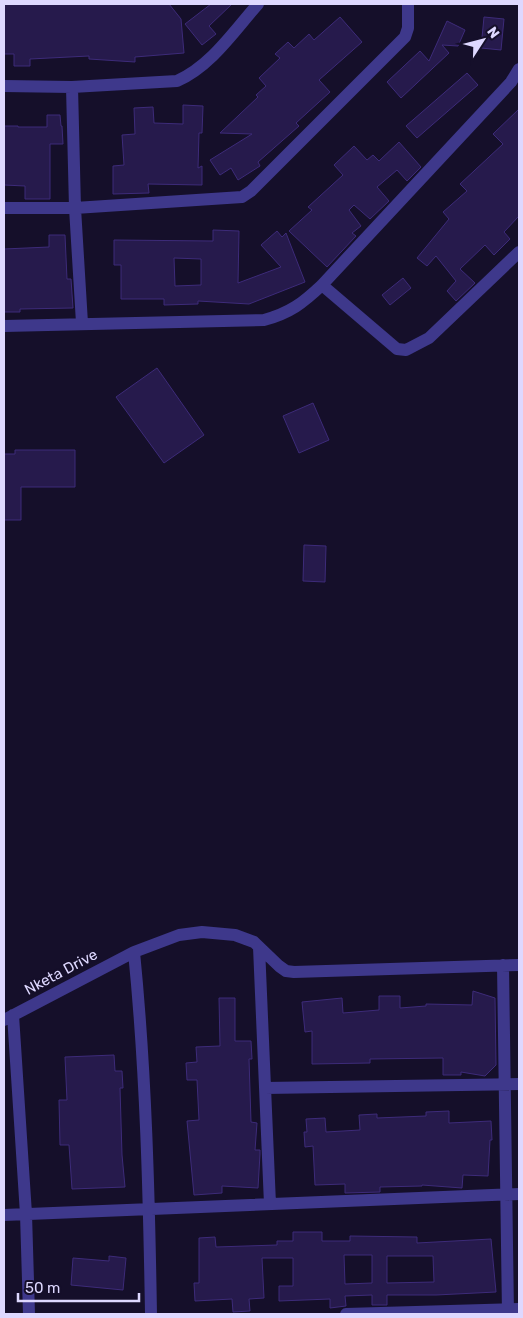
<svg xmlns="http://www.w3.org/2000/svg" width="523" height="1318" font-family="Rubik,sans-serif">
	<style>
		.building { fill: #261a4c; stroke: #3d2b79; fill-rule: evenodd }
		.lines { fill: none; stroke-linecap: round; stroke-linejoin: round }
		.street { stroke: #3e388b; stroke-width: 12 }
		.labels { text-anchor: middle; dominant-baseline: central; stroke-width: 4; stroke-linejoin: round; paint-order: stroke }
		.street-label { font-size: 15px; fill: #ded8ff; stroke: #150f2a }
	</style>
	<rect width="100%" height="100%" fill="#150f2a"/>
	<path class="building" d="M4,4H169L181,19L184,53L135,57V62L89,59V56L30,59V66H14V54H4Z
		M211,4H232L209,26L216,34L202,45L185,24Z
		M340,17L362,42L319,80L330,92L296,123L299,126L258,162L260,166L238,180L231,168L220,175L210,160L252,134L220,133L258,97L256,95L266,86L259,78L280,58L275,54L288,42L294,48L309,34L314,40Z
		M484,17L504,19L501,50L481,48Z
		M447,21L465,30L458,46L442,45L449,53L401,98L387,82L420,51L429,61Z
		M467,73L478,85L417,138L406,126Z
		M183,105L203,106L202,133H199L198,168L202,166V185L148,184L149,193L113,194V166L124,165L122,135L135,134L134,108L153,107L154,123L183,124Z
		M519,109V216L504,232L510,239L494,255L485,245L460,269L475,283L456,301L447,291L456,281L436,256L427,266L417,258L449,219L443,212L467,191L460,184L503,144L493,134Z
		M47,115H60L61,126H62L63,144H50V199H25V186L4,185V126H18V127H47Z
		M399,142L421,167L407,181L397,170L377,187L389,201L370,219L354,205L349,210L361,226L352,233L356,236L327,267L289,231L312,210L308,207L343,175L334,165L354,146L367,160L373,155L379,161Z
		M213,230L239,231L238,283L281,267L261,245L277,231L282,237L286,233L305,282L249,304L198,301V304L164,305V299H121V265H114V240L213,241ZM174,258L201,259V285L175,286Z
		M49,235H65L67,279H71L73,308L20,309V312H4V249L49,247Z
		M403,278L411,288L390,305L382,295Z
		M157,368L204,435L164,463L116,397Z
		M313,403L329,440L299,453L283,416Z
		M15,450H75V487H21V520H4V454H15Z
		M304,545L326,546L325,582L303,581Z
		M473,991L495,998L496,1065L485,1076L461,1072V1075H443V1058L370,1059V1063L312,1064V1031L305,1032L302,1002L342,998L343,1013L379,1010V996H400V1008L426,1006V1004L472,1005Z
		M219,998H235V1041H251L252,1059H249L251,1122L257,1123L255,1150H260V1154L258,1188L222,1186V1193L194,1195L187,1121L199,1120L197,1080H187L186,1063L197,1062L196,1047L220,1046Z
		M114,1055L115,1071H122L123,1088H120L122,1155L125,1187L72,1189L69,1145H60L59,1100H67L65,1057Z
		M449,1111V1123L491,1121L492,1140H490L488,1176L463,1175L462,1188L422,1185V1186L380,1187V1192L345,1193V1184L315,1185L313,1146L305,1147L304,1132H307L306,1119L325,1118L326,1132L360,1130L359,1115L377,1114V1118L426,1116V1112Z
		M293,1232H322V1241H350V1236L417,1237V1243L491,1239L496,1292L436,1295H387V1305H372V1295L345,1296L346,1306L330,1308V1299L279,1301V1286H293V1258H262L264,1298L249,1299L250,1311L233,1312L232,1299L195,1301L194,1283H199V1238L215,1237L216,1247L277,1245V1241H293ZM344,1255H372V1283L345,1284ZM387,1256H433L434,1282L387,1283Z
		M109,1256L126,1258L123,1290L71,1285L73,1258L109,1261Z"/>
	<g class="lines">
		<path class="street" d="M4,86L72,87L177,81C211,66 234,31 258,4
			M72,87L75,208L82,323
			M4,208H75L242,197L251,191L405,37L408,28V4
			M322,285L397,349L406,350L429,338L519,252
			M4,326L264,320C290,313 303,303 322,285L511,82L519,69
			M259,947L270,1204
			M134,952C146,1072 149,1194 151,1314
			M503,965L508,1314
			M13,1015L26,1214L29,1314
			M4,1020L134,952L179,935L202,932L235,935L254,942L279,966L286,971L294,972L519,965
			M265,1088L519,1084
			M4,1215L519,1194
			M346,1314L519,1309"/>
	</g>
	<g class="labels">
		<g class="street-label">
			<text transform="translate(61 972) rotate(-28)">Nketa Drive</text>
		</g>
	</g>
	<rect width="523" height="1318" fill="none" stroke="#ded8ff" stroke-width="10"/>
	<g transform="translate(483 40) rotate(54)" stroke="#150f2a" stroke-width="4" paint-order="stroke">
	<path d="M0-4L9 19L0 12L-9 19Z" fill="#ded8ff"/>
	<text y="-8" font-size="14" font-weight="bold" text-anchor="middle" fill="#ded8ff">N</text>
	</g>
	<path d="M18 1293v8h121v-8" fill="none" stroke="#ded8ff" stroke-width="2.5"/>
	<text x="25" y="1293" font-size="15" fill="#ded8ff" stroke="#150f2a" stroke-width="4" paint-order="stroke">50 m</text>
</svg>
